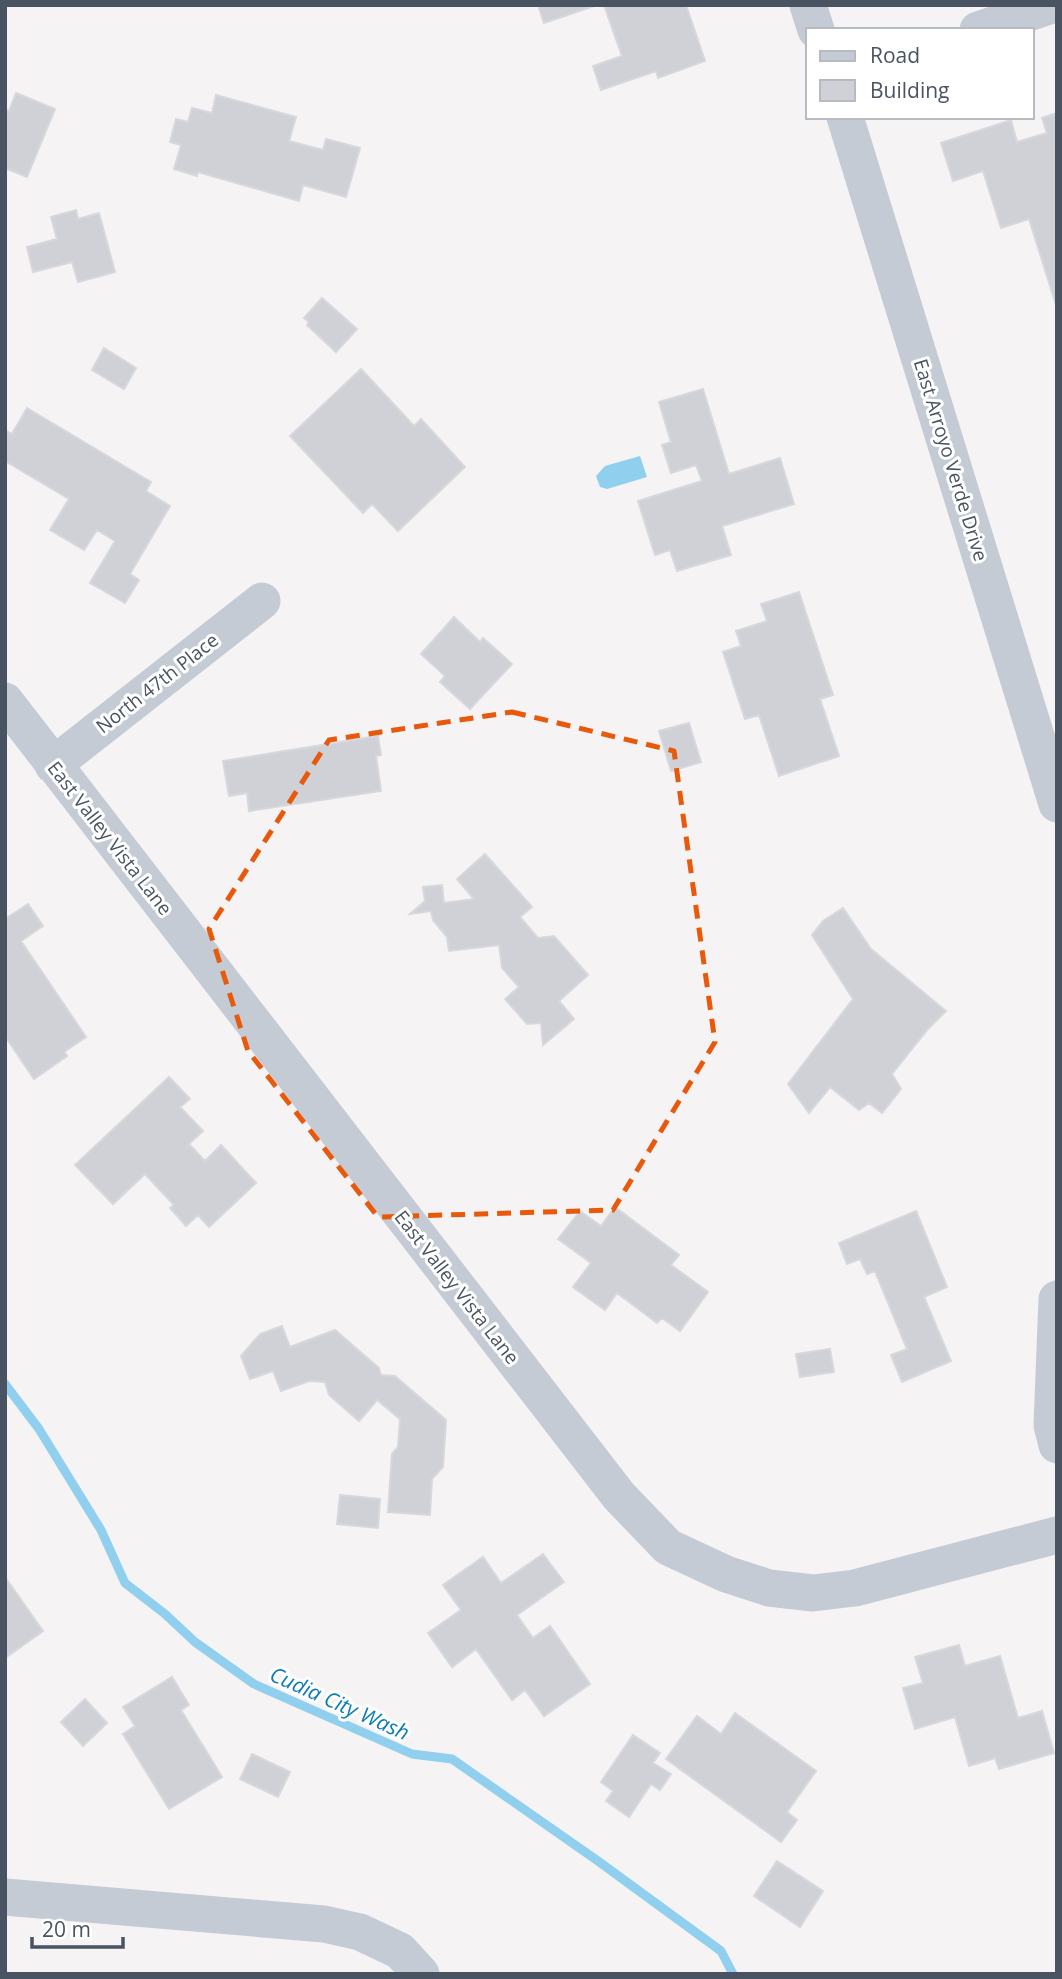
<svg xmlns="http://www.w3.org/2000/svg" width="1062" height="1979" font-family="'Open Sans',sans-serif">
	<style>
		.water { fill: #90cfee }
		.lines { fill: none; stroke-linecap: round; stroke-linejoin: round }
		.stream { stroke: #90cfee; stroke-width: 9 }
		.building { fill: #cfd1d7; stroke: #d7d8de; stroke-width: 2 }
		.minor { stroke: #c4cbd4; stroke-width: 37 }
		.marked { fill: none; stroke: #e8590c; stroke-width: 5; stroke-dasharray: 14 9; stroke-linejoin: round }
		.labels { text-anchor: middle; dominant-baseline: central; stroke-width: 6; stroke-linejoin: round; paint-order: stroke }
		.street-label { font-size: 19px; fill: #4a5361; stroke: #fff }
		.water-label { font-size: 21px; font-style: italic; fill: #0b7cb3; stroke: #fff }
	</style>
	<rect width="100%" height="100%" fill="#f5f3f3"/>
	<path class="water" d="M640,456L647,477L607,489L600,487L596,476L605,466Z"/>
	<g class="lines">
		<path class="stream" d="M5,1384L39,1429L101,1530L125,1583L165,1614L195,1642L254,1684L412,1754L452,1759L598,1861L721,1951L733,1974"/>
	</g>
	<path class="building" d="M538,5H597L544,23Z
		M604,5H686L705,61L658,78L656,71L601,90L593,66L622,56Z
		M16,93L55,109L27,177L5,168V109L9,111Z
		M216,95L296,117L289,141L323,150L326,139L360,148L346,197L303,185L299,201L198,172L197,176L174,169L181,145L170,142L176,119L188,122L192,108L212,113Z
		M1057,113V305H1056L1029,219L1001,228L983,171L953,181L941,143L1011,120L1017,142L1047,133L1042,118Z
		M76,210L78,219L99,213L115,272L78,282L72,262L33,272L27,247L57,239L51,217Z
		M322,298L357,329L336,352L307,325L309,322L304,318Z
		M104,348L136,368L124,389L92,370Z
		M361,369L414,426L421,419L465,467L398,531L372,504L363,513L290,436Z
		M703,389L729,474L780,458L794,504L722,526L731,555L677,571L670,550L655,555L638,501L702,481L696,465L671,473L662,445L671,442L659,402Z
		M27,408L151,482L146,491L170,506L130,574L139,580L125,603L90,583L115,541L97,530L84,550L50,530L69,499L5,461V430L12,434Z
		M799,592L833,695L820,699L839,756L779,776L759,715L745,719L723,652L741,646L736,631L767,621L761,604Z
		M454,617L480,642L483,638L512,664L470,709L440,682L445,676L421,654Z
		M689,723L701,762L671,771L659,731Z
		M378,736L381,755L376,756L381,791L249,811L247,793L229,796L223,761Z
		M485,854L532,907L520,917L538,938L554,936L588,975L559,1001L574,1019L543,1045L541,1023L527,1024L505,999L519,987L502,968L499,945L449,951L447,937L433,920L431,911L410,914L425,901L423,887L442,885L444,903L474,899L457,879Z
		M28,904L43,926L21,941L86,1037L64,1052L67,1056L34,1079L5,1036V919Z
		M843,908L871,949L946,1011L928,1029L892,1074L901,1089L882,1113L869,1103L859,1110L830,1087L809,1113L788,1084L853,999L812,935L823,921Z
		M169,1077L190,1099L180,1107L203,1131L189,1144L205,1161L221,1145L256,1183L209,1227L198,1215L186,1226L170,1208L174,1205L145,1174L113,1204L75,1165Z
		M615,1207L679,1255L671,1265L708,1292L680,1331L662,1318L657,1323L617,1293L605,1310L573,1287L591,1263L558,1239L580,1211L601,1226Z
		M916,1211L947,1287L924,1297L951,1361L902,1382L891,1355L907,1349L875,1271L867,1274L860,1259L847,1264L839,1243Z
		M282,1326L290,1347L335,1330L379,1368L381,1375L395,1376L446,1420L443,1467L432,1479L430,1515L388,1512L392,1454L398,1447L400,1419L377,1400L359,1421L329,1395L325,1382L309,1381L281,1391L273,1371L250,1379L241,1356L260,1334Z
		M830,1349L834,1372L800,1377L796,1354Z
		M340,1495L380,1499L378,1528L337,1524Z
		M543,1554L564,1582L517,1615L533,1638L550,1626L590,1684L544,1716L525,1690L512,1700L476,1649L452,1667L428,1633L461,1610L443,1585L483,1557L501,1583Z
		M5,1577L43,1631L5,1658Z
		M959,1645L965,1666L1000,1656L1018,1718L1042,1711L1054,1753L999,1769L995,1758L969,1766L955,1717L915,1729L903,1688L923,1683L915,1657Z
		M172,1677L189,1705L181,1710L222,1777L169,1809L123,1734L135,1726L123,1707Z
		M85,1699L107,1723L83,1746L61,1722Z
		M735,1713L816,1771L787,1812L797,1820L781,1842L666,1759L697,1716L721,1734Z
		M633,1735L660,1753L653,1763L671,1774L660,1790L651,1784L629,1817L606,1801L613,1791L601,1782Z
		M252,1754L290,1772L278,1797L240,1779Z
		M777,1861L823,1891L800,1927L754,1896Z"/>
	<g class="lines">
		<path class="minor" d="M808,5L816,30
			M978,30L1052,5
			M845,117L1057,804
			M5,701L619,1496L668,1547L726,1574L769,1588L813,1593L855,1588L1057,1535
			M53,765L262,601
			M1057,1299L1052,1425L1057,1445
			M5,1897L324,1924L360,1932L400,1951L421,1974"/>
	</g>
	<path class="marked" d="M512,712L674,751L715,1042L613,1210L378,1217L248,1051L209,929L329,740Z"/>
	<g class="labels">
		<g class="street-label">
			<text transform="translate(951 460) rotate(73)">East Arroyo Verde Drive</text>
			<text transform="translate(157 683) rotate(-38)">North 47th Place</text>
			<text transform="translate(110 838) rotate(52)">East Valley Vista Lane</text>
			<text transform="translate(457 1287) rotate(52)">East Valley Vista Lane</text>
		</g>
		<g class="water-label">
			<text transform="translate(340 1703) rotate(24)">Cudia City Wash</text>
		</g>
	</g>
	<rect width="1062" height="1979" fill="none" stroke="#4a5361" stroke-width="14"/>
	<rect x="806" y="28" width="228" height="91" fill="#ffffff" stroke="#b7bac0" stroke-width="2"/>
	<rect x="820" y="51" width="35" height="10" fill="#c4cbd4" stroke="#b7bac0" stroke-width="2"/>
	<text x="870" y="63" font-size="21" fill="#4a5361">Road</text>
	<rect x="820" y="80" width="35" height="21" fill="#cfd1d7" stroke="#b7bac0" stroke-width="2"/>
	<text x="870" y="98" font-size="21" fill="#4a5361">Building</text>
	<path d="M32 1937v10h91v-10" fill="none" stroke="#4a5361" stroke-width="3.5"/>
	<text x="42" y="1937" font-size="21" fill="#4a5361" stroke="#ffffff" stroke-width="5" paint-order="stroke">20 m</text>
</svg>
